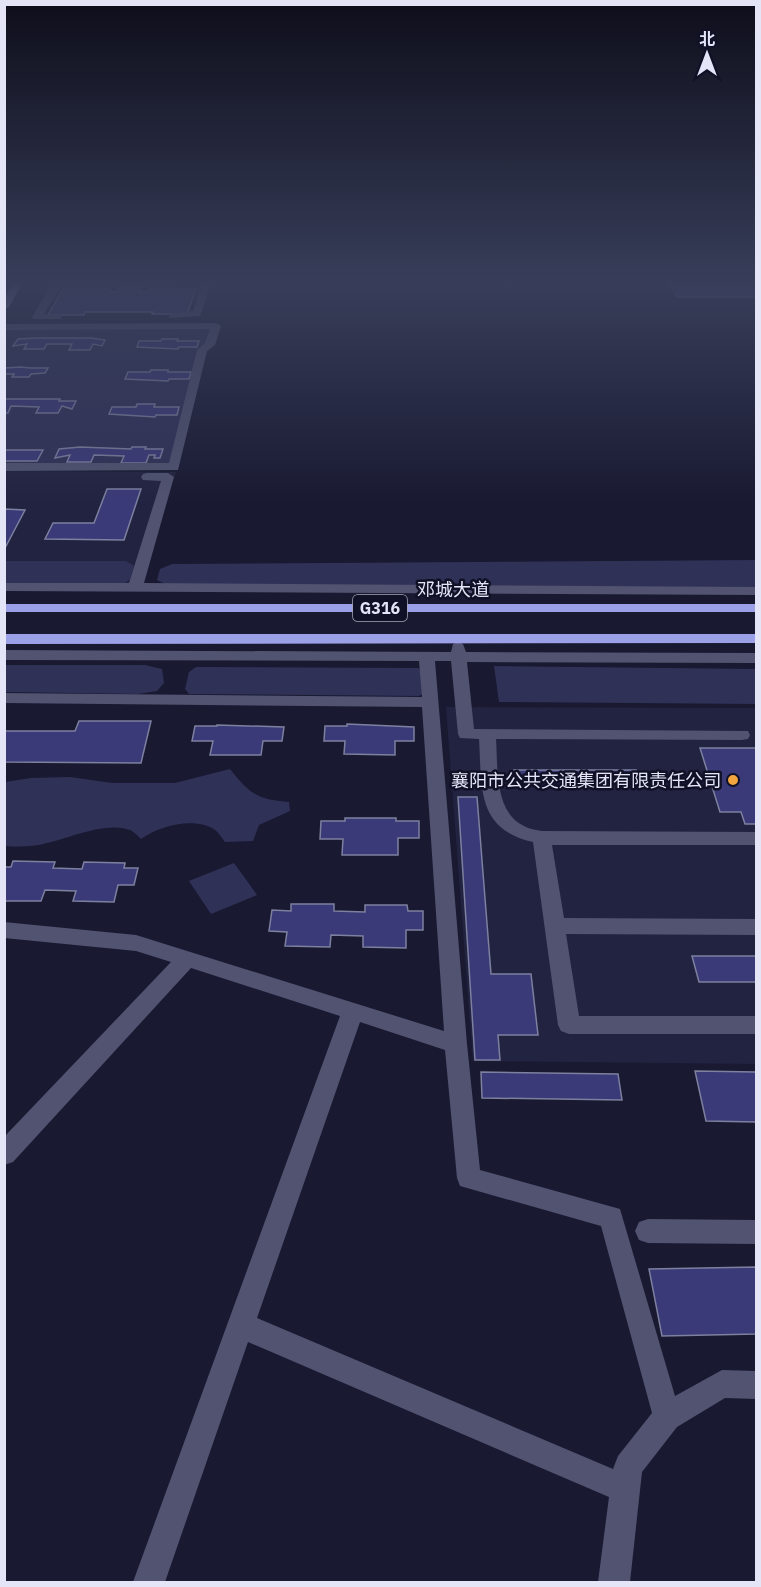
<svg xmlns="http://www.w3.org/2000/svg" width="761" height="1587" font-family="'IBM Plex Sans','Noto Sans SC',sans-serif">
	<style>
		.built { fill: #222341 }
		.green { fill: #303157 }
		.building { fill: #3a3a78; stroke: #7d809e; stroke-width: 1.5 }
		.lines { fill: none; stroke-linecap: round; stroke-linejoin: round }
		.minor { fill: #515370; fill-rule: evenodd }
		.major { fill: #868ac5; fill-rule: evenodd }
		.highway { fill: #9ba0e7; fill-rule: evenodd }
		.poi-dot { fill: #f1a63f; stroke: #101027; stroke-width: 2 }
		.labels { text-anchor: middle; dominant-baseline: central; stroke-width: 5; stroke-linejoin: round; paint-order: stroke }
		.shield { fill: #101027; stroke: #a4a6b9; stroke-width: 1.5 }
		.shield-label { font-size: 16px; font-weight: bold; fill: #e4e6f7 }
		.street-label { font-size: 18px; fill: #e4e6f7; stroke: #101027 }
		.poi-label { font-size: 18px; fill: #e4e6f7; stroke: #101027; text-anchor: end }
	</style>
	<rect width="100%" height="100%" fill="#191931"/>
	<path class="built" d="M5,471L176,472L138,588L5,587Z
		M446,707L756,708V1064L473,1061Z"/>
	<path class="green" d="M216,326L202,351L174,467H5L4,327Z
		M756,560V591L173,588L157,580L160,569L172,564Z
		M5,561H126L134,566L130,579L119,588L5,587Z
		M5,665H145L162,669L164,683L157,691L138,694L5,692Z
		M494,666L756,669V704L499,702Z
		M196,667L418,668L424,672V693L419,696L189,694L185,689L189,672Z
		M230,769C249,793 257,800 289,802L290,811L259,825L253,841L225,842C222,838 219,833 215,830C196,816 158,826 141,839C138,836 133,831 130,830C107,821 69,838 47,843C33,847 19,847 5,846V782L31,778L70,777L112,783H175Z
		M234,863L257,895L211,914L189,881Z"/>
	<path class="building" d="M669,282H756V297H677Z
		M121,284H142L139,292H148L149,289H196L187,314H152L153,312H85L84,315H48L63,289H110L109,292H117Z
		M36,338H91L105,340L102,346L93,344L90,350H69L72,344H47L44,349H24L27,344L13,346L18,339Z
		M162,339H178L177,341H199L197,347H179L178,349L137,347L139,341H161Z
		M20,367L31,368H48L45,373L31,374L29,377H12L14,374H4V368Z
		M151,370H168V372H191L189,379H169L168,381L125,379L128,372H150Z
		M4,399H60L59,401H76L72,409L62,406L58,413H36L39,407L11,406L8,413H4Z
		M137,404H155L154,407H179L177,415H156L155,417L109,414L112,407H136Z
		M80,447L131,449L132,447H146L145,449H163L160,458H154L155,455H149L146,463H121L124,456L94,455L91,462H67L70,455L55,458L59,449Z
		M4,450H43L37,461H4Z
		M107,489H141L124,540L45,539L53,523H94Z
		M4,509L25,510L5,548H4Z
		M79,721H151L141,763L4,762V731H75Z
		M347,724L414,727V741H395V755L344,754L345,741H324L325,726H347Z
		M217,725L284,727L282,741H263L261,755H210L213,741H192L195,726H217Z
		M700,748H756V824H745L741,812H720Z
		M514,770H636L638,780H515Z
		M458,797H477L491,974H531L538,1035H498L500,1060H475Z
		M345,818H396V821H419V838H398V855H342L343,839H320L321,821H345Z
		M13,861L55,862L53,868L82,869L84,862L125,863L124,868H138L134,885H118L114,902L73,901L76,891L45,890L41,901H4V867H11Z
		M291,904H334V911L365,912V905H407L408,911H423V930H406V948L363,947V936L331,935L330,947L285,946L287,932L269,931L272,910L291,911Z
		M692,956H756V982H699Z
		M695,1071L756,1072V1122L706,1121Z
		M481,1072L618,1074L622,1100L482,1098Z
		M756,1267V1334L662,1336L649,1269Z"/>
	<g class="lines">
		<path class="minor" d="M53,282H176L172,285L61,286L44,314L61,315V319H34L32,317Z
			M202,282H211L200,316L169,318V314L193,311Z
			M216,323L221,326L215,345L207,351L178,470L4,471V463H169L197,350L205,343L210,329L4,330V324Z
			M147,473H168L174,477L144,583L756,587V595L4,591V583H129L161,481L143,480L141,477L143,474Z
			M458,642L463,644L466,652L756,653V663L467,662L474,729L748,731L750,735L748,739L742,740L496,739C498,767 494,812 524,826C529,829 536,830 542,831L756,832V845H552L564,918L756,919V935L566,934L579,1016H756V1034H569L561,1031L558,1025L533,842C476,829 482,788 479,739L460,738L458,734L451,661H435L467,1044L480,1170L620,1209L675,1396L722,1370L756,1371V1399L725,1398L677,1427L642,1472L630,1582H598L609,1497L248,1342L165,1582H133L340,1016L191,968L13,1162L4,1165V1137L171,962L136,951L4,938V922L136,935L444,1031L422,707L4,703V693L422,697L419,661L4,660V650L451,652L453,644ZM360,1022L445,1050L457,1178L460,1186L601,1226L652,1413L618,1456L613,1469L257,1318Z
			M648,1219L756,1220V1244L648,1243L639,1240L635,1231L639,1222Z"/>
		<path class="major" d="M14,282H23L9,307L4,310V298Z"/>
		<path class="highway" d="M4,604H756V612H4Z
			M4,634H756V643L4,644Z"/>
	</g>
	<linearGradient id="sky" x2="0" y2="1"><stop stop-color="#0e0e1b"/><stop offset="0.56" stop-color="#383e5a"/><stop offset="1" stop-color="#383e5a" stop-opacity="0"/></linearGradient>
	<rect width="761" height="505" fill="url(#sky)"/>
	<circle class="poi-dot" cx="733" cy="780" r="6"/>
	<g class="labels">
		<rect class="shield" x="353" y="595" width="54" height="26" rx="4.5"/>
		<g class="shield-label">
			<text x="380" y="608">G316</text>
		</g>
		<g class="street-label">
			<text x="453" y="589">邓城大道</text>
		</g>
		<g class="poi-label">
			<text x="721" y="780">襄阳市公共交通集团有限责任公司</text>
		</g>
	</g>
	<rect width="761" height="1587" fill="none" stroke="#e4e6f7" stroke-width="12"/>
	<g transform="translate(707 54)" stroke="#101027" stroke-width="4.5" paint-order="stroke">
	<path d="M0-4.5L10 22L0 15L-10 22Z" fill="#e4e6f7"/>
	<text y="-9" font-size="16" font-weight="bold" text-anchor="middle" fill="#e4e6f7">北</text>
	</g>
</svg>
